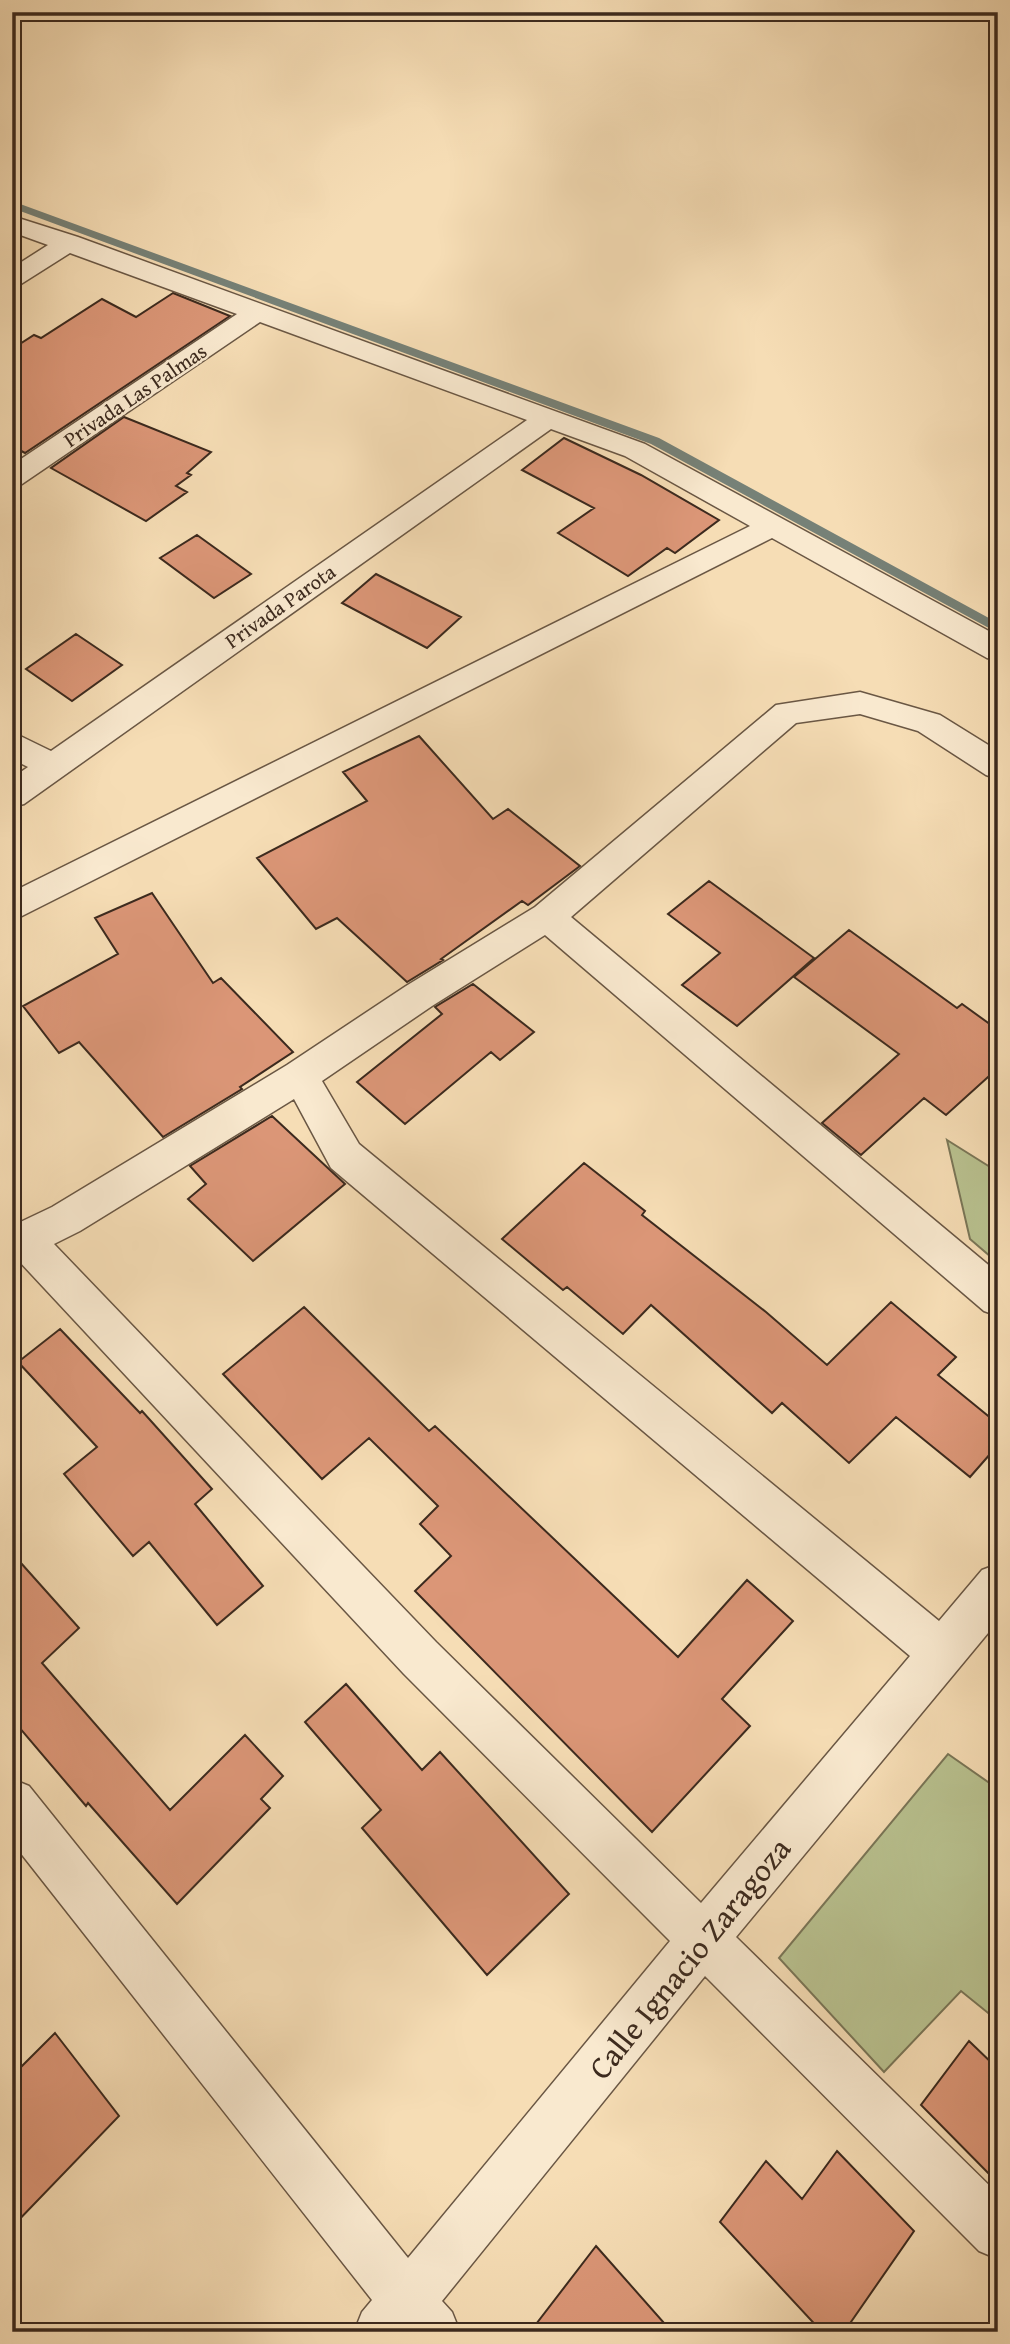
<svg xmlns="http://www.w3.org/2000/svg" width="1010" height="2344" font-family="'Gentium Book Plus',serif">
	<style>
		.green { fill: #b9c290; stroke: #7a7657; stroke-width: 2 }
		.lines { fill: none; stroke-linecap: round; stroke-linejoin: round }
		.stream { fill: #768177; fill-rule: evenodd }
		.building { fill: #db9677; stroke: #3c2a1e; stroke-width: 2 }
		.minor-casing { stroke: #6a5744; stroke-width: 3 }
		.minor { fill: #f9e9cf; fill-rule: evenodd }
		.labels { text-anchor: middle; dominant-baseline: central; stroke-width: 5; stroke-linejoin: round; paint-order: stroke }
		.far-street-label { font-size: 21px; fill: #3c2a1e; stroke: #f9e9cf }
		.near-street-label { font-size: 32px; fill: #3c2a1e; stroke: #f9e9cf }
	</style>
	<rect width="100%" height="100%" fill="#f6ddb5"/>
	<filter id="stains"><feTurbulence type="fractalNoise" baseFrequency=".00286" numOctaves="4"/><feColorMatrix values="0 0 0 0 .2 0 0 0 0 .09 0 0 0 0 .02 0 0 0 .5 -.17"/></filter>
	<radialGradient id="worn" r=".72"><stop offset=".6" stop-color="#630" stop-opacity="0"/><stop offset="1" stop-color="#630" stop-opacity=".3"/></radialGradient>
	<path class="green" d="M947,1140L998,1172V1263L970,1239Z
		M948,1754L998,1789V2021L961,1991L884,2072L779,1958Z"/>
	<g class="lines">
		<path class="stream" d="M12,201L659,438L998,623V633L651,444L12,208Z"/>
	</g>
	<path class="building" d="M173,293L230,316L25,453L12,446V349L34,335L41,338L102,299L136,317Z
		M124,417L211,452L187,473L191,475L176,486L187,492L146,521L51,468Z
		M564,438L641,475L719,520L675,553L667,548L628,576L558,533L594,508L522,470Z
		M197,535L251,574L214,598L160,558Z
		M376,574L461,617L427,648L342,603Z
		M76,634L122,665L72,701L26,669Z
		M419,736L493,819L508,809L580,866L528,905L522,901L441,959L443,960L407,982L337,918L316,929L257,858L367,801L343,772Z
		M709,881L814,958L737,1026L682,985L720,953L668,914Z
		M152,893L213,983L221,978L293,1052L240,1087L242,1089L163,1137L79,1042L59,1053L23,1006L118,954L95,918Z
		M849,930L957,1008L962,1004L998,1030V1068L946,1115L924,1098L861,1155L822,1123L899,1054L794,977Z
		M473,984L534,1032L500,1060L491,1052L405,1124L357,1082L442,1014L435,1007Z
		M272,1116L345,1184L253,1261L188,1199L206,1184L190,1166Z
		M584,1163L645,1211L642,1215L766,1312L827,1365L891,1302L956,1357L938,1375L998,1424V1445L970,1477L896,1417L849,1463L782,1403L772,1413L651,1305L623,1334L567,1287L563,1290L502,1239Z
		M304,1307L429,1431L435,1426L678,1657L747,1580L793,1621L722,1699L750,1726L652,1832L415,1591L451,1556L420,1524L438,1506L369,1438L322,1479L223,1374Z
		M60,1329L140,1413L142,1411L212,1489L195,1504L263,1586L217,1625L149,1542L133,1556L64,1474L97,1447L18,1362Z
		M12,1553L79,1628L42,1663L170,1810L245,1735L283,1776L261,1799L270,1808L177,1904L88,1803L86,1806L12,1719Z
		M346,1684L422,1770L440,1752L569,1894L487,1975L362,1828L381,1810L305,1722Z
		M55,2033L119,2116L12,2227V2076Z
		M969,2041L998,2069V2183L921,2105Z
		M837,2151L914,2231L844,2332H822L720,2222L766,2161L802,2199Z
		M596,2246L672,2332H530Z"/>
	<g class="lines">
		<defs>
			<path id="minor" d="M12,216L78,237L645,444L998,636V661L987,658L772,538L12,921V892L750,526L625,456L551,429L24,804L12,807V778L28,767L12,759V732L51,751L527,420L260,322L22,484L12,487V465L237,314L70,253L21,284L12,287V268L48,245L12,232Z
				M860,692L940,715L998,751V779L986,775L918,731L860,714L796,723L571,917L998,1273V1316L984,1311L545,935L432,1006L322,1081L359,1144L939,1621L982,1570L998,1564V1621L736,1937L998,2194V2259L979,2251L705,1976L442,2301L452,2312L460,2332H354L362,2312L372,2300L12,1842V1779L29,1786L408,2258L670,1941L404,1674L18,1260L12,1262V1226L52,1207L287,1065L406,986L535,907L776,705ZM294,1099L331,1168L910,1656L701,1903L436,1642L54,1244L80,1231Z"/>
		</defs>
		<use href="#minor" class="minor-casing"/>
		<use href="#minor" class="minor"/>
	</g>
	<g class="labels">
		<g class="far-street-label">
			<text transform="translate(135 395) rotate(-34)">Privada Las Palmas</text>
			<text transform="translate(280 606) rotate(-35)">Privada Parota</text>
		</g>
		<g class="near-street-label">
			<text transform="translate(689 1958) rotate(-51)">Calle Ignacio Zaragoza</text>
		</g>
	</g>
	<rect width="1010" height="2344" fill="none" stroke="#f6ddb5" stroke-width="42"/>
	<rect x="14" y="14" width="982" height="2316" fill="none" stroke="#3c2a1e" stroke-width="3.5"/>
	<rect x="21" y="21" width="968" height="2302" fill="none" stroke="#3c2a1e" stroke-width="2"/>
	<rect width="100%" height="100%" filter="url(#stains)"/>
	<rect width="100%" height="100%" fill="url(#worn)"/>
</svg>
